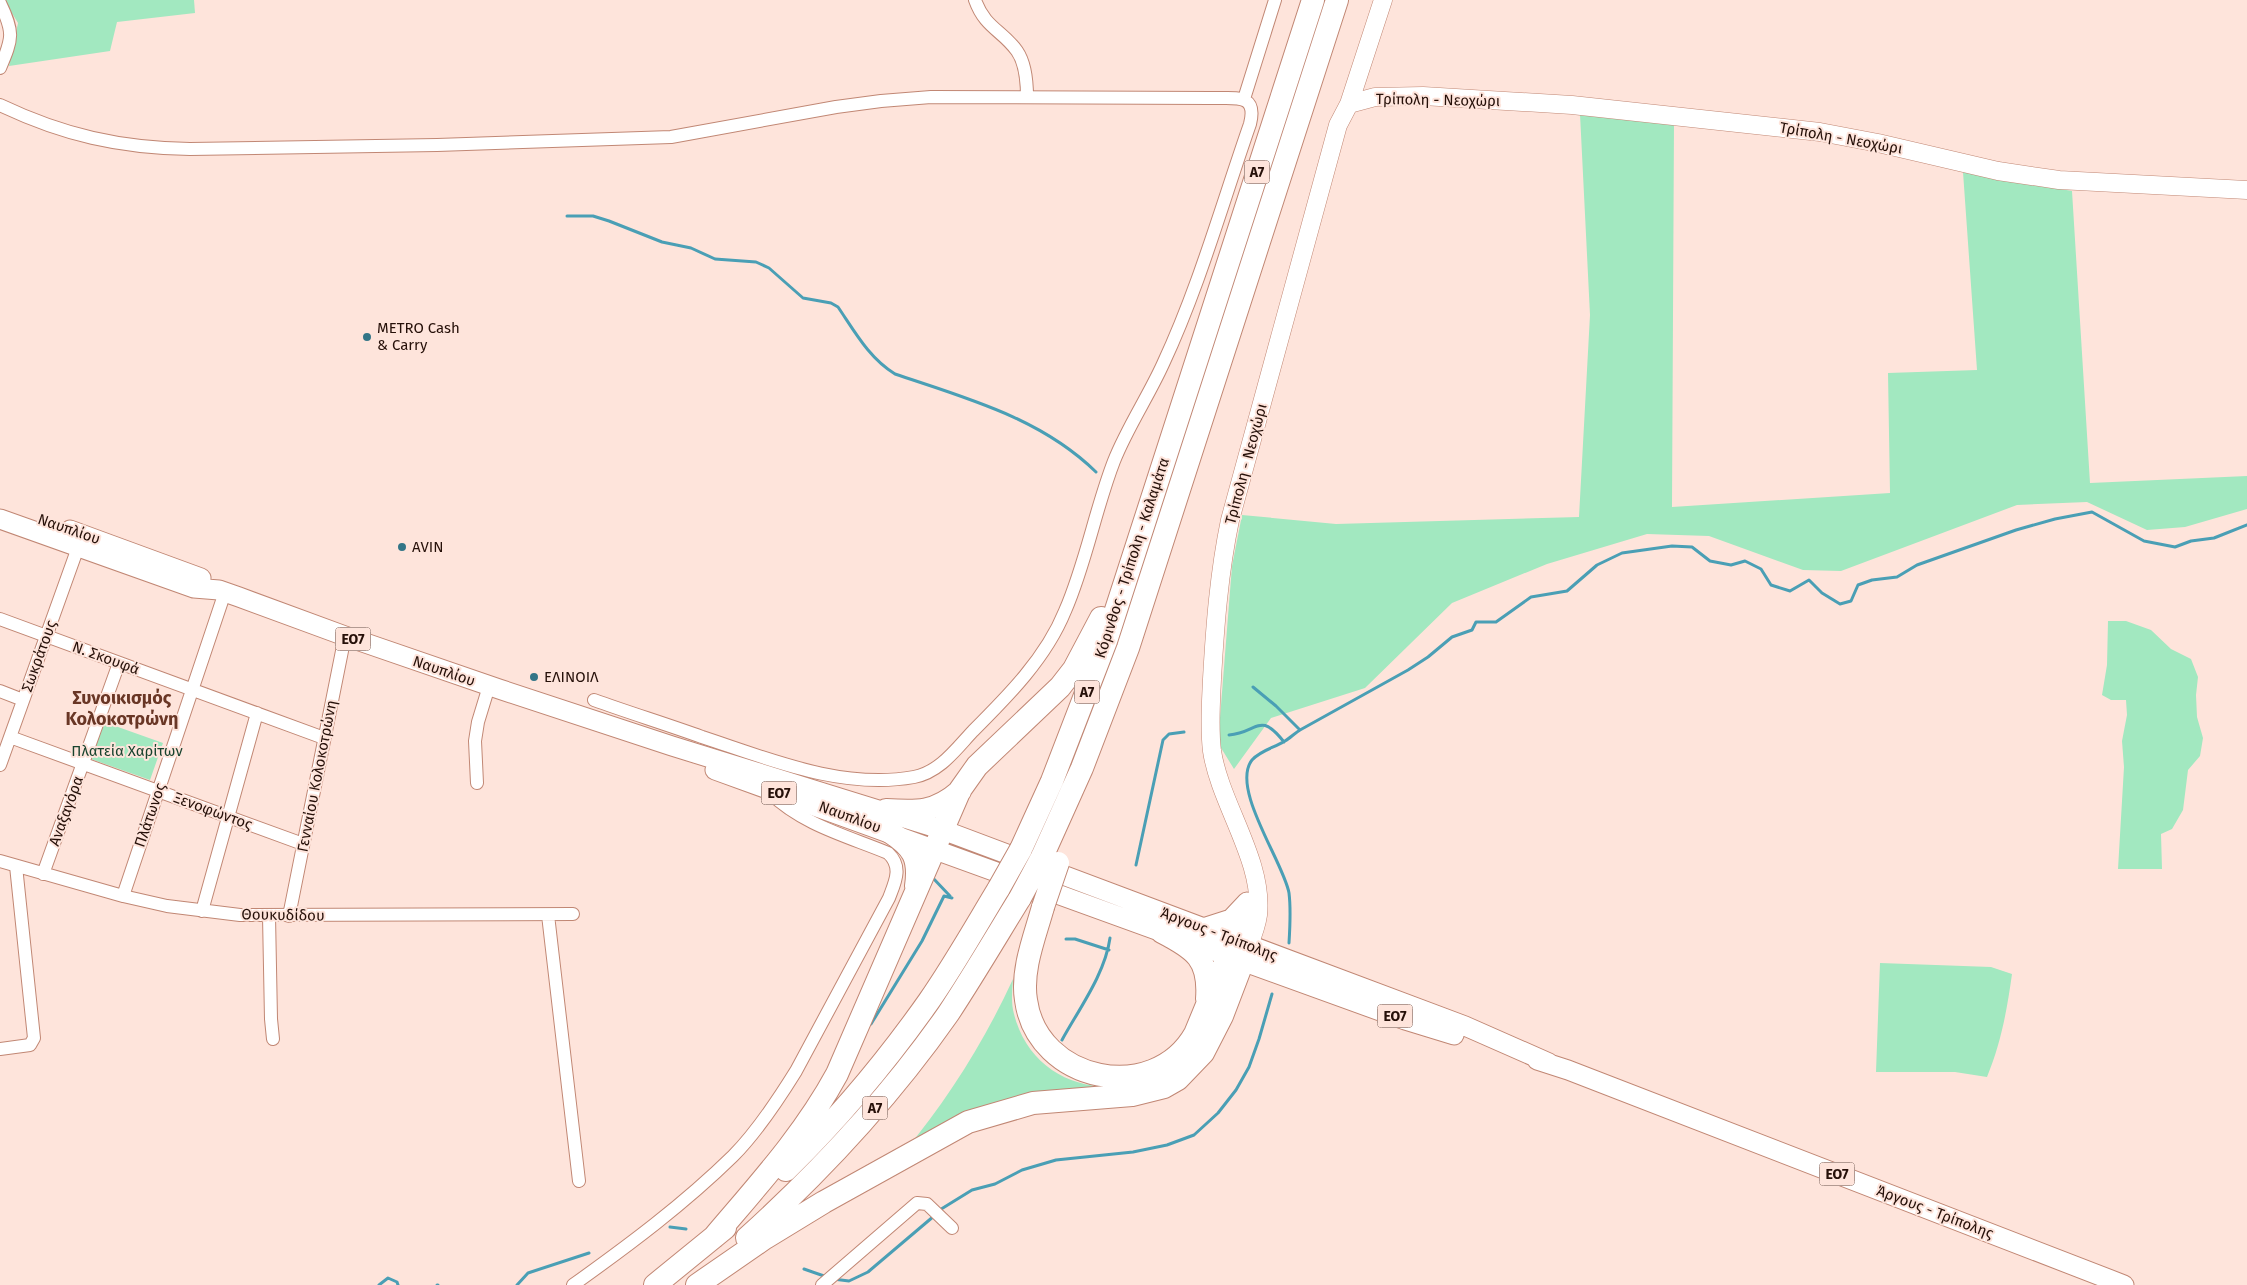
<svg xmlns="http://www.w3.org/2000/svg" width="2247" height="1285" font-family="'Fira Sans',sans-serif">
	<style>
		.green { fill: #a2e8c0 }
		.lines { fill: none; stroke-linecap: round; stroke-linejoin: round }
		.stream { stroke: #4a9fb5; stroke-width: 3 }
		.street-casing { stroke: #c18774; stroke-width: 14 }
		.secondary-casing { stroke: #c18774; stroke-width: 19 }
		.primary-casing { stroke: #c18774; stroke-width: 21 }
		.highway-casing { stroke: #c18774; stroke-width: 24 }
		.street { stroke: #fff; stroke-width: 12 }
		.secondary { stroke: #fff; stroke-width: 18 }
		.primary { stroke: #fff; stroke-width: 19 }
		.highway { stroke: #fff; stroke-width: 22 }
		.highway-bridge-casing { stroke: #c18774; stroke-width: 24; stroke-linecap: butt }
		.highway-bridge { stroke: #fff; stroke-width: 22 }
		.poi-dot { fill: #337587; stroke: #fee4db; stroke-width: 2 }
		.labels { text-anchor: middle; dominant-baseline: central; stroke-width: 4; stroke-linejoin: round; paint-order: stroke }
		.shield { fill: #fee4db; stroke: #675048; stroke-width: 1 }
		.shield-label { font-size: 14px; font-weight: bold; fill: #261009 }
		.street-label { font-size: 15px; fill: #261009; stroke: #fee4db }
		.poi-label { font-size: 15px; fill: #261009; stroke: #fee4db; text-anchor: start }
		.park-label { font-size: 15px; fill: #18432e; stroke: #fee4db }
		.quarter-label { font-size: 18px; font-weight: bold; fill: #693625; stroke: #fee4db }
	</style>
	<rect width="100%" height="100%" fill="#fee4db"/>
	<path class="green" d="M4,0H194L195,13L117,22L110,51L9,66L18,23Z
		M1580,114L1674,123L1672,507L1890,493L1888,373L1977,370L1963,172L2072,191L2090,483L2247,476V509L2185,527L2147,530L2087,502L2017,505L1841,571L1803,570L1709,536L1647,534L1547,564L1452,603L1365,688L1271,718L1234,769L1218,743L1232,566L1242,515L1336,524L1579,517L1590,315Z
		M2108,621H2126L2151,630L2171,649L2191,659L2198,677L2196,695L2197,717L2203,738L2200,756L2188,770L2183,810L2172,829L2161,834L2162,869H2118L2124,767L2122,741L2127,715L2126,700H2111L2102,695L2107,665Z
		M104,722L163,743L150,780L91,759Z
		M1880,963L1991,967L2012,974C2007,1010 2001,1043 1987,1077L1955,1072H1876Z
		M1224,977L1232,979L1217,1017L1197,1052L1162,1081L1148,1089L1131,1094L1054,1098L998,1108L935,1134L904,1152C948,1099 984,1042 1013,979C1012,991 1011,1003 1014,1014C1034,1093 1129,1109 1185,1054C1206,1034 1212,1002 1224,977Z"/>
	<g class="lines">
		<path class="stream" d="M567,216H593L609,221L662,242L691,248L715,259L756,262L769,268L803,298L831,303L838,307C855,332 869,358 895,374C966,398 1041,418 1096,472
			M1253,687L1276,706L1300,730
			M1229,735C1258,733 1259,710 1284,742
			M1136,865L1163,740L1169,734L1184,732
			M932,877L950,896
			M1066,939H1075L1109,950
			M1289,943C1290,927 1291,909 1289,893C1284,863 1230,788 1252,760C1261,750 1274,748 1285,741C1290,738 1295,733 1300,730L1408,670L1428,657L1452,637L1472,630L1476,622H1496L1531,597L1567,591L1597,565L1622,553L1672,546L1692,547L1710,561L1731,565L1745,561L1761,569L1771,585L1790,591L1809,580L1822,593L1840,604L1851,601L1858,585L1872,580L1897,577L1917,565L2016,530L2055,519L2092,512L2144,541L2175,547L2191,541L2214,538L2247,525
			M871,1024L922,941L944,896L952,898
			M1062,1040C1079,1009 1105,974 1110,938
			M938,1211L972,1190L995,1184L1022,1170L1056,1160L1133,1152L1167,1145L1194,1135L1218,1113L1236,1090L1249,1067L1259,1039L1272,994
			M670,1227L686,1229
			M804,1269L827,1277
			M833,1279L849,1281L868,1272L934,1216
			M379,1285L388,1278L397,1282L398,1285
			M437,1285H438
			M517,1285L528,1273L589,1253"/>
		<defs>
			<path id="street" d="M975,0C985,28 1002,30 1017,51C1026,64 1027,82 1027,97
				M0,3C14,32 13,38 0,68
				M1244,99L1275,0
				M0,105C63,135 120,148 190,149L437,145L671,137L836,107L881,101L931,97L1211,98C1234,99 1258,92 1250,124C1222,204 1199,287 1163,364C1148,397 1127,428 1114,461C1095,510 1086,563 1065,611C1046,658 1008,696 973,731C956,749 940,772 914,777C842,790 769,759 702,737C666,724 630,713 594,700
				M0,619L324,738
				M0,691L23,700
				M10,737L303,844
				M0,765L81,539
				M477,783L475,741L478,722L489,686
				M0,861L123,896L167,906L240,915L573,914
				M43,874L119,663
				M123,896L225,592
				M202,911L257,713
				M548,915L579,1181
				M269,916L271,1019L273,1039
				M289,916L345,636
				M0,1049L30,1045L34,1038L16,866
				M573,1285C629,1245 684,1204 733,1156C757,1132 778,1100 796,1071L889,898C895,882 903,867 888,853C847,836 803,825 770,793
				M822,1285L917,1203L927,1204L952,1228"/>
			<path id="secondary" d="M1349,104L1375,97L1423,96L1572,105L1820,132L1878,143L1998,171L2059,180L2247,190
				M1231,954L1244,922L1247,902
				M1244,958C1249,944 1256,930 1258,915C1264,861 1220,804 1212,751C1209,727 1211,703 1212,679C1215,626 1219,573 1230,520L1338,125L1349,104L1383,0"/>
			<path id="primary" d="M0,519L194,588L219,590L239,597L345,636L499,689L672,746L943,830L1465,1026L1549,1063
				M70,530L201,578
				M715,770L1405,1020L1454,1035
				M1203,928L1231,919L1247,902
				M1537,1060L1568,1070L2124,1285"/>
			<path id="highway" d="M886,810C917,812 935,813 960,791
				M890,832C913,847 920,858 916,886
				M1021,849L1052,781L1106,641L1313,0
				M1042,857L1082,768L1128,648L1337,0
				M1043,907C1035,936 1021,970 1026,1000C1037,1082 1154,1106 1195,1034L1221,971L1230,956
				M1162,932C1195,949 1210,959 1207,999
				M786,1170C839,1118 886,1062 929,1001C954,965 976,926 999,888
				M714,1237C758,1185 804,1135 837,1074L960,790L977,766L1060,687L1074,669L1101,618
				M747,1238C822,1170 890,1097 948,1014C973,976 996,937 1020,898
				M655,1285L725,1228
				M697,1285L765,1238L824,1202L968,1122L1033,1103L1132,1095L1164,1087L1178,1079L1203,1053L1222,1016L1243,961"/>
		</defs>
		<use href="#street" class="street-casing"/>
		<use href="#secondary" class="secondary-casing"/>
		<use href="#primary" class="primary-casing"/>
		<use href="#highway" class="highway-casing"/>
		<use href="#street" class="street"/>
		<use href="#secondary" class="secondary"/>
		<use href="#primary" class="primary"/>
		<use href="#highway" class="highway"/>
		<defs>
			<path id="highway-bridge" d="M999,888L1021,849
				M1020,898L1042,857
				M1043,907L1058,863"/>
		</defs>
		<use href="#highway-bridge" class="highway-bridge-casing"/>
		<use href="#highway-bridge" class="highway-bridge"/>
	</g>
	<g class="poi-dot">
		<circle cx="367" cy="337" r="5"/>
		<circle cx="402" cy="547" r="5"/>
		<circle cx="534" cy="677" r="5"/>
	</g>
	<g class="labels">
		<g class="shield">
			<rect x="1244.5" y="160.5" width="25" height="23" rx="4"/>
			<rect x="335.5" y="627.5" width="35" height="23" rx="4"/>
			<rect x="1074.5" y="680.5" width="25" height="23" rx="4"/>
			<rect x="761.5" y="781.5" width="35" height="23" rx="4"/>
			<rect x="1377.5" y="1004.5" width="35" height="23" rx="4"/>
			<rect x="862.5" y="1096.5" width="25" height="23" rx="4"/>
			<rect x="1819.5" y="1162.5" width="35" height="23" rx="4"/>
		</g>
		<g class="shield-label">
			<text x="1257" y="172">Α7</text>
			<text x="353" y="639">ΕΟ7</text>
			<text x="1087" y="692">Α7</text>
			<text x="779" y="793">ΕΟ7</text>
			<text x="1395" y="1016">ΕΟ7</text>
			<text x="875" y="1108">Α7</text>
			<text x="1837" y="1174">ΕΟ7</text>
		</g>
		<g class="street-label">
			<text transform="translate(1438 100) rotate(1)">Τρίπολη - Νεοχώρι</text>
			<text transform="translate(1841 138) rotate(10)">Τρίπολη - Νεοχώρι</text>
			<text transform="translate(1246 464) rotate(-75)">Τρίπολη - Νεοχώρι</text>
			<text transform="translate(69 529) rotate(19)">Ναυπλίου</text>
			<text transform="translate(1132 558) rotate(-72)">Κόρινθος - Τρίπολη - Καλαμάτα</text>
			<text transform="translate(39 656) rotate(-70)">Σωκράτους</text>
			<text transform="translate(106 658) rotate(20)">Ν. Σκουφά</text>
			<text transform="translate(444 671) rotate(19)">Ναυπλίου</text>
			<text transform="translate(317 776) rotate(-79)">Γενναίου Κολοκοτρώνη</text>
			<text transform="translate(66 811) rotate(-70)">Αναξαγόρα</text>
			<text transform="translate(213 811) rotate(20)">Ξενοφώντος</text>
			<text transform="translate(150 815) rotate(-71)">Πλάτωνος</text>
			<text transform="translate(850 817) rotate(20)">Ναυπλίου</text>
			<text transform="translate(283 915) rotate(1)">Θουκυδίδου</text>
			<text transform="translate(1219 934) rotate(21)">Άργους - Τρίπολης</text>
			<text transform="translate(1935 1212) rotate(21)">Άργους - Τρίπολης</text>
		</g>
		<g class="poi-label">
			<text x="377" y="328">METRO Cash<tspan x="377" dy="17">&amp; Carry</tspan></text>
			<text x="412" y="547">AVIN</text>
			<text x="544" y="677">ΕΛΙΝΟΙΛ</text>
		</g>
		<g class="park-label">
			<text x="127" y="751">Πλατεία Χαρίτων</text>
		</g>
		<g class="quarter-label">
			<text x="122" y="698">Συνοικισμός<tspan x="122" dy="21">Κολοκοτρώνη</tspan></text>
		</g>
	</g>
</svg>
